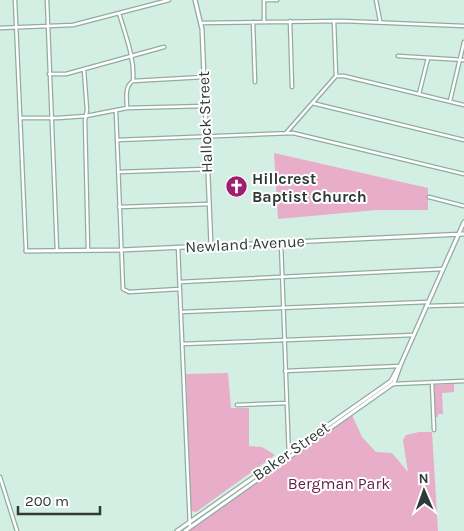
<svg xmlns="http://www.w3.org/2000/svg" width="464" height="531" font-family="Karla,sans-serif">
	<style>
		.green { fill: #e8adc9 }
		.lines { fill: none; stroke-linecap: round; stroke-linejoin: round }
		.minor-casing { stroke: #92aba1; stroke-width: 5 }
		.tertiary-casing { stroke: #92aba1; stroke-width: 5.5 }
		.minor { stroke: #fff; stroke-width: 2.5 }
		.tertiary { stroke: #fff; stroke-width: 3 }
		.labels { text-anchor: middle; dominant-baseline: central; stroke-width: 4; stroke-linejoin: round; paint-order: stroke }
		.street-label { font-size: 16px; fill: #2f3935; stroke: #fff }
		.poi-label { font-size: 16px; font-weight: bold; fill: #2f3935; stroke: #fff; text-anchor: start }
		.park-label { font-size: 16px; fill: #641e45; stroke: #fff }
	</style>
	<rect width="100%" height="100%" fill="#d3eee3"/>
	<path class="green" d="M274,153L428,188V210H377L278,219Z
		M228,373L231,408H249V446L262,447L275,455L196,512L191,511L186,374Z
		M454,384V392L442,393L443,414H438V417H435L433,385Z
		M352,415L362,437L376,452L392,453L408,472L403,440L406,435L419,432H432L438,531H186Z"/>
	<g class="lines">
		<defs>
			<path id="minor" d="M15,0L26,251
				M47,0L57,251
				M264,0V22
				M264,0H277
				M376,0L380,21
				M119,13C125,34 135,58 133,81C124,87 127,98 127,108
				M290,21L292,87
				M253,22L255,82
				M201,23L342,21L464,26
				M0,28L73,25L169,0
				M398,56L464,60
				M84,70L87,110L85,120L88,250
				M49,74H66L164,47
				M337,76H344L464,105
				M133,81L204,77
				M419,94L428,58
				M450,101L464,42
				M312,103L464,140
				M116,112L123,289L129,292L180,289
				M20,118H58L86,116L127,108L204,106
				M286,133L336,76L334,21
				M117,140L293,133L464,174
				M118,172L207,169
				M429,197L464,206
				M119,207L209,204
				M281,243L289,458
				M178,247L190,527
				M180,282L443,269
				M426,306L464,305
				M181,312L428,302
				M182,344L414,335
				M285,371L400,366
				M432,382L434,430
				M393,384L464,381
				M237,405L287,403
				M0,477L17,531"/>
			<path id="tertiary" d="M195,0L202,29L211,246
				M26,251L121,250L464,234
				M177,531L391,381L398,368
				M185,531L394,383L400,366L464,222"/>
		</defs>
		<use href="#minor" class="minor-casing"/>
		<use href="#tertiary" class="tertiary-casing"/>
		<use href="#minor" class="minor"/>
		<use href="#tertiary" class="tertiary"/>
	</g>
	<defs>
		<symbol id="church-disc" viewBox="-11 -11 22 22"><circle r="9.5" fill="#a11e6e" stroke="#fff"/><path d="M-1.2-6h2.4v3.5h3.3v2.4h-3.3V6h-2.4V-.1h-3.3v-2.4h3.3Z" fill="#fff"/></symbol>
	</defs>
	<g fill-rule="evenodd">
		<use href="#church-disc" x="224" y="174" width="25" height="25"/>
	</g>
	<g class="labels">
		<g class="street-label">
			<text transform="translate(205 122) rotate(-92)">Hallock Street</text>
			<text transform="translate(245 244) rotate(-3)">Newland Avenue</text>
			<text transform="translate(291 451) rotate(-35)">Baker Street</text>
		</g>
		<g class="poi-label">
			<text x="252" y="178">Hillcrest<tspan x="252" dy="18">Baptist Church</tspan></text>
		</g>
		<g class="park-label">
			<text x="339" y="483">Bergman Park</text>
		</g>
	</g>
	<g transform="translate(424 491) rotate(358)" stroke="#ffffff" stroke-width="4" paint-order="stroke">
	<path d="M0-4L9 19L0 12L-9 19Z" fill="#2f3935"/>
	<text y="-8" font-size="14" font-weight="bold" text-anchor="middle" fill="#2f3935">N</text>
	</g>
	<path d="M18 506v8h82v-8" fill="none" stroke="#2f3935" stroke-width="2.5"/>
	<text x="25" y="506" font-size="15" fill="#2f3935" stroke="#ffffff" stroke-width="4" paint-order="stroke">200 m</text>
</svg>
